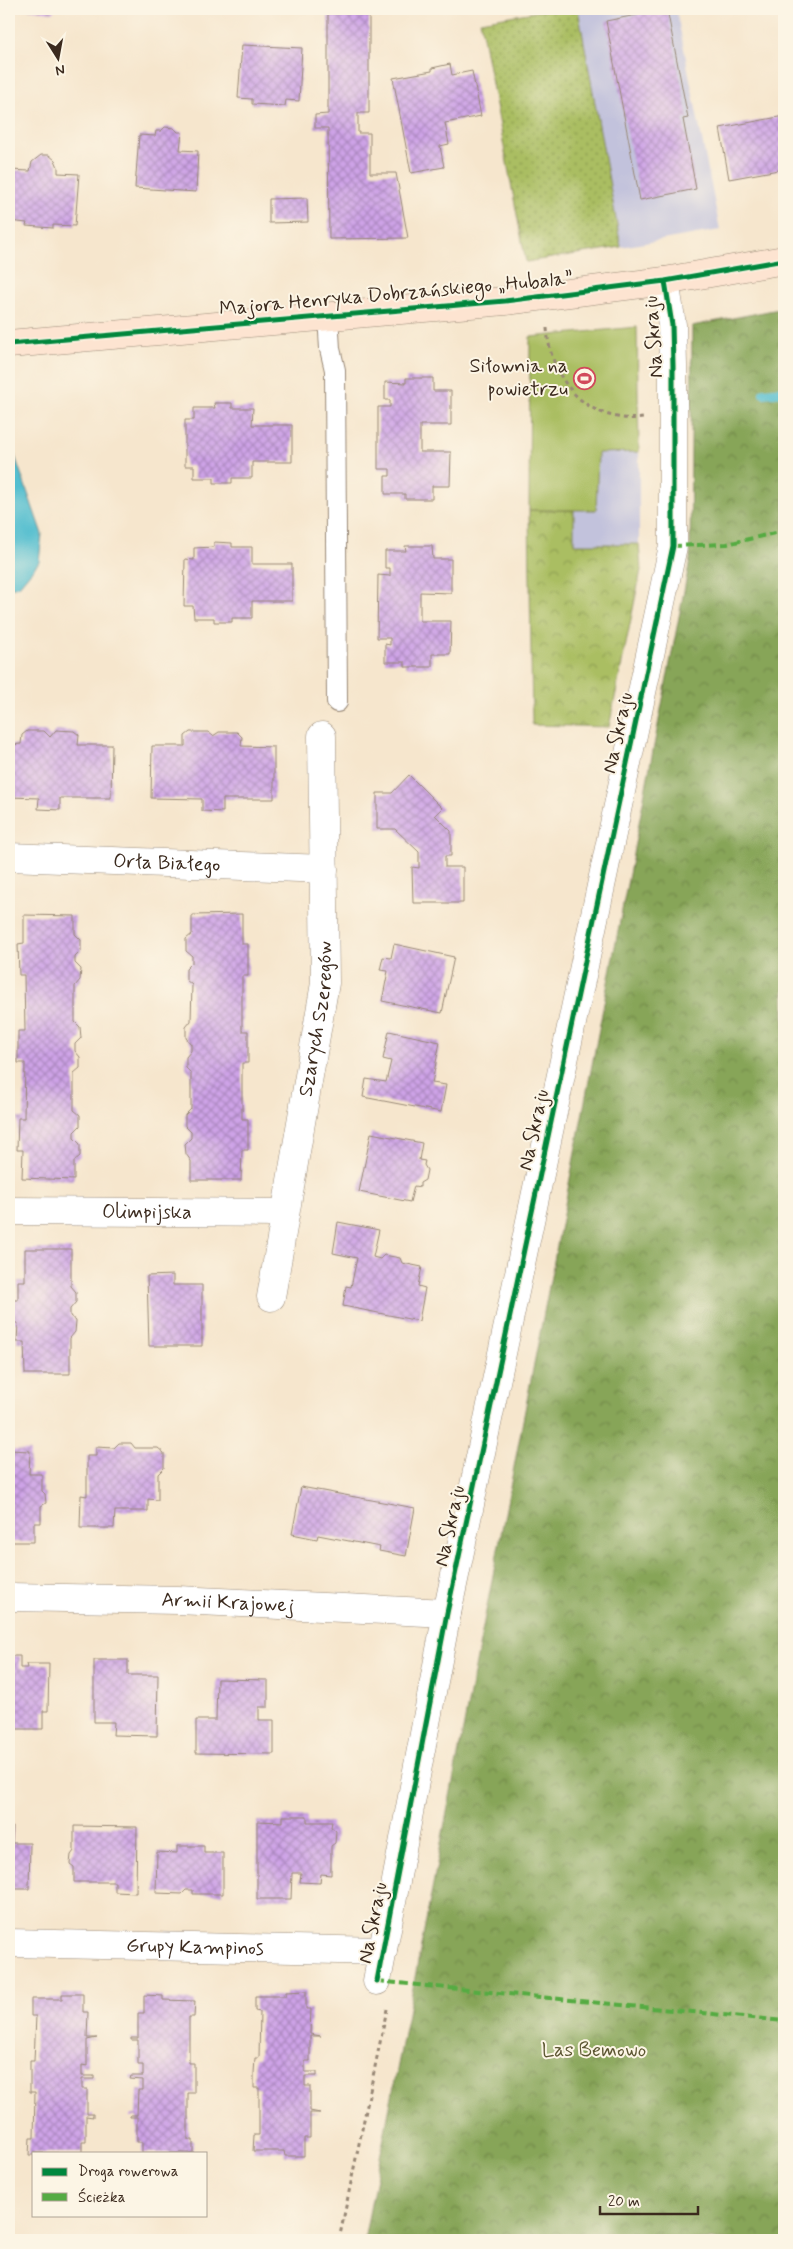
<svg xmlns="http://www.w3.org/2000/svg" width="793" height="2249" font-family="Mynerve,sans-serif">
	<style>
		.industrial { fill: #c2c2dc }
		.grass { fill: url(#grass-dots); stroke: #727440 }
		.forest { fill: url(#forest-crowns); stroke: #61683b }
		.park { fill: url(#park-crowns); stroke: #727440 }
		.pitch { fill: #aabe62; stroke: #727440 }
		.water { fill: #53becf; stroke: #477476 }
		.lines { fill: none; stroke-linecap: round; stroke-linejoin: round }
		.stream { stroke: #53becf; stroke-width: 10 }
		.building { fill: url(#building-cross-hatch) }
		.lane-casing { stroke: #988876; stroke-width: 22 }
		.street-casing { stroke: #988876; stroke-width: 29 }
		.secondary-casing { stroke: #988876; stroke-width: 29 }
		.path { stroke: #988876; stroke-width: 3; stroke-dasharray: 4 4; stroke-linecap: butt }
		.lane { stroke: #fff; stroke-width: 20 }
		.street { stroke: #fff; stroke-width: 28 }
		.secondary { stroke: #fde4d1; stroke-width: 28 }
		.quiet { stroke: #55ab43; stroke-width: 4; stroke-dasharray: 8 4; stroke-linecap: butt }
		.cycleway-casing { stroke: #fcf5e5; stroke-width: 8 }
		.cycleway { stroke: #00873e; stroke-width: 5 }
		.labels { text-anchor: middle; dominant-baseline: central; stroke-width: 4; stroke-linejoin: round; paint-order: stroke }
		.street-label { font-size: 20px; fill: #3b2a1e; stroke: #fcf5e5 }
		.poi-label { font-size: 20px; fill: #3b2a1e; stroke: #fcf5e5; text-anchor: end }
		.park-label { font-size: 20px; fill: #5c5632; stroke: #fcf5e5 }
	</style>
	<defs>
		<pattern id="grass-dots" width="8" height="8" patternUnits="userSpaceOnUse" patternTransform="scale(1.25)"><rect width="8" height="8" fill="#aabe62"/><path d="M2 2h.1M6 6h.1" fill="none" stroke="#8c9b50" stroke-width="1.8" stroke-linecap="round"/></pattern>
		<pattern id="forest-crowns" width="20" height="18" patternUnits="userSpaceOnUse" patternTransform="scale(1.25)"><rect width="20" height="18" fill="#87a558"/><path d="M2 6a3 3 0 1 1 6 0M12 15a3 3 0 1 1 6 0" fill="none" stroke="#708748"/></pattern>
		<pattern id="park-crowns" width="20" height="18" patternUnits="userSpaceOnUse" patternTransform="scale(1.25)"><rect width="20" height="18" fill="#aabe62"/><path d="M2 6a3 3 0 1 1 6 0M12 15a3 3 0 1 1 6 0" fill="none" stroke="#8c9b50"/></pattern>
		<pattern id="building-cross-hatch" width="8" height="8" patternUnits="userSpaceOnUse" patternTransform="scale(1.25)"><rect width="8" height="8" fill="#cea3e7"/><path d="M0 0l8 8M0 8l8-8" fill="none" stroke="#a885bb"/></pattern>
	</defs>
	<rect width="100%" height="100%" fill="#fcf5e5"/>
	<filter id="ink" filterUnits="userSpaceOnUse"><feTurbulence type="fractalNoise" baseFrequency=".02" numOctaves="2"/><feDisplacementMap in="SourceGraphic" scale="10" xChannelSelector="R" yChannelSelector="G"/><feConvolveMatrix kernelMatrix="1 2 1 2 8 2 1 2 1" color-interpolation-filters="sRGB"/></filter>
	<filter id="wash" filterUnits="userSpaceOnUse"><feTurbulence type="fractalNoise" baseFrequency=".0096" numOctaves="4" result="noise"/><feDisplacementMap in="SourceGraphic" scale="20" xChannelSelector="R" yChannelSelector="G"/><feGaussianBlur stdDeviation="1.12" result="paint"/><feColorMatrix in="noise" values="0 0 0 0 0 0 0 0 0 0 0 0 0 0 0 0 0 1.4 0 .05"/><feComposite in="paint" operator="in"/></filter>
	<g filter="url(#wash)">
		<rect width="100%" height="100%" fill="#f6e6cd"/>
		<path class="industrial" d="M578,9H676L720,230L621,247Z
			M598,452H639V544H573L574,510L596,509Z"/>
		<path class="grass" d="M552,9H578L621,247L526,262L480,21Z"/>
		<path class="forest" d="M784,308V2240H364L690,560L692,326Z"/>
		<path class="park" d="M529,510H574V544H639L641,570L609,727L532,725Z"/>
		<path class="pitch" d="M637,327L639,452L598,453L596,510H529L530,337Z"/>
		<path class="water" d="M9,439L42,534L39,562L19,586L9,588Z"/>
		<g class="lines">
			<path class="stream" d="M764,393L784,391"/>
		</g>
		<g id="blocks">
			<path class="building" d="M24,9H54V12Z
				M328,9H369V113H358V133H370V173H396L408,238L329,239L328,128H315V115L328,114Z
				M667,9L688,118L683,119L696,189L640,200L606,21Z
				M242,45L302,48L299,101L286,100L285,106L252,104V99L238,98Z
				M450,64L452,75L472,71L481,116L445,123L449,144L440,146L444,167L411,173L393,78L432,71V68Z
				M784,116V169L729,179L720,128Z
				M165,127L174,128L178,132H182L180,150L198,151L196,192L135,188L139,135L155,136L156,131H161Z
				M41,155H49L55,160L58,167V173L79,174L75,226L53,225V228L26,226L27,223L9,221V170L30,171L32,162Z
				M307,198L308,222L269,223V199Z
				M406,378H433V391H451V425H420V452H451L450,486H432V499H405V494H385V476H390V469H378V407H390V400H385V382L406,383Z
				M214,403H232V408H253L252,425H292V462H252V478H232V483H214V478H194V466H185V420H194V408H215Z
				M214,542L232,543V547H252V564H292V601H252V618H232V622H214V618H194L193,606H184L185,559L194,560V548L214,547Z
				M405,546H432L433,559H451V593L420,592V621H451L450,654H432V667H405V662H385V644L390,645V638H377L378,575L390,576V568H385V551H406Z
				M56,730L74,731L79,735L78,745H112L111,798H60V810L38,809L39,798L9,797V745L21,744L22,735L27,731H44L50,737Z
				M190,732H208L213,736L219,732H237L242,737L241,746L274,747V799H223V812L202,811V799L151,798L152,746H185V736Z
				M409,775L442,808L435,815L451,831V856H445V867H463V903H413L412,867L419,868V852L395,829H377V793H392Z
				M242,914V944H248V976H242V1031H248V1063H242V1119H248V1150H242L241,1180H191V1161L186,1154L185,1144L191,1138V1132L185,1126V1115L191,1109V1073L186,1068V1057L191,1051V1044L186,1038V1027L191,1021L192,985L186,980V969L192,963V956L186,951V939L192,934V915Z
				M24,915L75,916V934L81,940V951L75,957V963L81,969L80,980L75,986V1022L80,1027L81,1038L75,1044V1051L80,1057V1068L74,1073V1110L80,1115V1126L74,1132V1138L80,1144V1156L74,1161V1180L22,1178L23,1150H17L18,1118H24L25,1063H18V1031H25L24,975H19L18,944L24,943Z
				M394,944L454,957L442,1013L382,1001L388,971L380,970L383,957L391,958Z
				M389,1031L440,1042L432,1083L446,1085L441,1112L363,1097L366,1079L386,1082L391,1061L383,1059Z
				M371,1133L422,1143L419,1160L425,1161L424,1165L427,1170L425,1180L420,1183V1187L414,1186L410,1202L359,1192Z
				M338,1222L379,1230L373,1257L380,1259L384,1255L400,1258L402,1263L422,1267L418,1286L425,1288L419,1321L343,1306L346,1286L351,1287L357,1258L333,1253Z
				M25,1249H71V1286L76,1292V1302L70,1309V1316L76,1321L75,1332L70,1338V1374H25L24,1342H17L18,1323H9V1300H18V1281H25Z
				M173,1275V1285H202V1346H149L147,1276Z
				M119,1443H131L135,1448H158L164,1453V1468L158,1474V1500L148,1499V1511H115L114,1528H80L81,1495L87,1496V1456H96V1447L114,1448Z
				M9,1450L30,1451L29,1474H42V1491L45,1494L46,1503L41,1506V1523H34V1542H9Z
				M301,1487L415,1508L406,1556L379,1551L380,1547L318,1535L317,1539L292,1534Z
				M9,1656H20V1668H27L26,1664H49L48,1711H43V1729H9Z
				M94,1660H128V1675H158L157,1736L113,1735L114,1722H94Z
				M217,1679L268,1680V1707H259V1720H274V1754L196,1753V1720H216Z
				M283,1816H307V1822H332L331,1827L336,1831L335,1843L331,1846V1875L321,1874L320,1883L300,1882L301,1873H292L291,1899H257V1821L283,1822Z
				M74,1826L137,1827L136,1893L115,1892V1882H74V1867L70,1864L71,1855L74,1851Z
				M9,1827H13L12,1843H30L29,1889H9Z
				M177,1846H204V1853H223V1894H193V1890H186L182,1894L156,1893L157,1852L177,1853Z
				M306,1991V2009H311L310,2034L321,2036H310V2061H305V2072H317V2076H305V2086H310V2111L320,2113H310V2138H304V2156H285L284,2151H253L254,2135H259V2088H254V2073L255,2058H259L260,2012L255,2011V1996H286V1992Z
				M62,1994H83V2012H88L87,2038H97L87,2040V2066L82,2065V2076H94V2079H82V2089H87V2114H93V2117L86,2116V2142H82V2153H34V2155H29L30,2138H34L35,2092H30V2061H34L36,2016H31V1999H62Z
				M144,1995L163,1996V2000L195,2001L194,2017H189V2063H194V2093H188V2140H193V2153H142V2142H137V2117H130V2115H137L138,2090H143V2080L130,2079L131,2076H143V2065H138V2040H131V2038H138V2013H144Z"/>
		</g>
	</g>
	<g filter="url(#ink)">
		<use href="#blocks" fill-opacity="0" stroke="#988876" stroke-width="1"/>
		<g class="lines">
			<defs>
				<path id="lane" d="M328,315L330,349L335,370L337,702"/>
				<g id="street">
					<path id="s1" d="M9,857L324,869"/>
					<path id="s2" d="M9,1211L285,1213"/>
					<path id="s3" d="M271,1297L325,983L322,736"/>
					<path id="s4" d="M9,1597L178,1600L447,1613"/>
					<path id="s5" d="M9,1943L383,1951"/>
					<path d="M377,1981L447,1613L673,546V366L672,325L665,281"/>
				</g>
				<path id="secondary" d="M9,344L505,301L665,281L784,260"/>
			</defs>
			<use href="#lane" class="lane-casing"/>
			<use href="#street" class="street-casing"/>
			<use href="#secondary" class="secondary-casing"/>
			<path class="path" d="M547,328C550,381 588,424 644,418
				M339,2240L387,2009"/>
			<use href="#lane" class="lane"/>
			<use href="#street" class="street"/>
			<use href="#secondary" class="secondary"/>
			<path class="quiet" d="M673,546L727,544L784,531
				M377,1981L784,2021"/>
			<defs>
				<path id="cycleway" d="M9,344L505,301L665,281L784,260
					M377,1981L447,1613L673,546V366L672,325L665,281"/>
			</defs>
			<use href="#cycleway" class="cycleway-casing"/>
			<use href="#cycleway" class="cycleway"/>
		</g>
	</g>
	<defs>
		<symbol id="stadium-ring" viewBox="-11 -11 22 22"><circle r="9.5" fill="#fcf5e5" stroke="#d1495b" stroke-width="1.5"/><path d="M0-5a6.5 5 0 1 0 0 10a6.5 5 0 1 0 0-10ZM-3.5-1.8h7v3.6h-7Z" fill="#d1495b"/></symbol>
	</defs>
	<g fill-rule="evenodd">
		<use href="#stadium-ring" x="572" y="366" width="25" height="25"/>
	</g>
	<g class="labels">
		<g class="street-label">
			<text transform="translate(396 294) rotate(-5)">Majora Henryka Dobrzańskiego „Hubala”</text>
			<text transform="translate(654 337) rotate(-94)">Na Skraju</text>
			<text transform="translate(618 733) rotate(-78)">Na Skraju</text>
			<text stroke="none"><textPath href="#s1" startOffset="158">Orła Białego</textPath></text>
			<text stroke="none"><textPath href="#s3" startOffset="282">Szarych Szeregów</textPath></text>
			<text transform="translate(534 1130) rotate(-78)">Na Skraju</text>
			<text stroke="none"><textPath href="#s2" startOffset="138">Olimpijska</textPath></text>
			<text transform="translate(450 1526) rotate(-78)">Na Skraju</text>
			<text stroke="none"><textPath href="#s4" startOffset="219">Armii Krajowej</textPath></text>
			<text transform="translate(373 1923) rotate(-79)">Na Skraju</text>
			<text stroke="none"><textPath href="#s5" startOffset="186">Grupy Kampinos</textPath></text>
		</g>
		<g class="poi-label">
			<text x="568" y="366">Siłownia na<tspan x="568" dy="23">powietrzu</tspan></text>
		</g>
		<g class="park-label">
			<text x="594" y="2050">Las Bemowo</text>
		</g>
	</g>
	<rect width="793" height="2249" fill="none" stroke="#fcf5e5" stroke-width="30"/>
	<rect x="32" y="2152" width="175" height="65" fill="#fcf5e5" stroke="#afa495"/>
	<rect x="42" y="2168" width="25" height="8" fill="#00873e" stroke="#afa495"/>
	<text x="78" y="2176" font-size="15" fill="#3b2a1e">Droga rowerowa</text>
	<rect x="42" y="2193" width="25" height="8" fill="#55ab43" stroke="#afa495"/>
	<text x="78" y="2202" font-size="15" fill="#3b2a1e">Ścieżka</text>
	<g transform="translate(58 58) rotate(169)" stroke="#fcf5e5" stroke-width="4" paint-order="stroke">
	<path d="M0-4L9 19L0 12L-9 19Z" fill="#3b2a1e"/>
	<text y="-8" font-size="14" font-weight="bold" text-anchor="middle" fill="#3b2a1e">N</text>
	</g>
	<path d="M600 2206v8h98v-8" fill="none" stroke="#3b2a1e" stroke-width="2.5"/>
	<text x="608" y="2206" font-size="15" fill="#3b2a1e" stroke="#fcf5e5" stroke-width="4" paint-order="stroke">20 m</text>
</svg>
